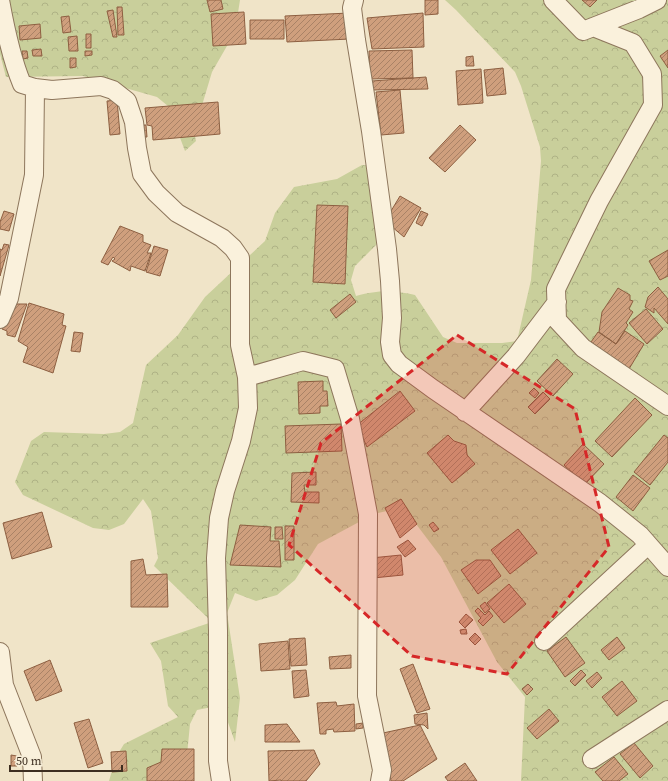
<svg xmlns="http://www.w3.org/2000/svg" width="668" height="781" font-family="'Source Serif 4',serif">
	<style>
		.forest { fill: url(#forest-crowns) }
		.building { fill: url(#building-hatch); stroke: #8d5f41 }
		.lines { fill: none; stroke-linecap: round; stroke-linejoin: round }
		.minor-casing { stroke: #8d765c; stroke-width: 20 }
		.minor { stroke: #faf1dc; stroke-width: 18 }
		.marked { fill: #d62828; fill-opacity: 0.2; stroke: #d62828; stroke-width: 3; stroke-dasharray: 8 5; stroke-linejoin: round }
	</style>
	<defs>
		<pattern id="forest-crowns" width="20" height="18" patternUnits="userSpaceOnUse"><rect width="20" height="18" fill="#c9cf9b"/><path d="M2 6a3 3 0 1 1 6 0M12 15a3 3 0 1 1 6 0" fill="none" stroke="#aeb285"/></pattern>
		<pattern id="building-hatch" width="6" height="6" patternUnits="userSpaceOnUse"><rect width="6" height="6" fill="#cf9f7d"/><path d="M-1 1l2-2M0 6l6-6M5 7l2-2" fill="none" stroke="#a98266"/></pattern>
	</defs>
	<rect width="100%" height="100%" fill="#f0e4c8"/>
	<path class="forest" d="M0,0H240L235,32L212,72L194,132L196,141L185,151L168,106L157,97L83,76L6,77L0,54Z
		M445,0H668V781H521L525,697L497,662L441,557L413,520L395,509L374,514L318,544L295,580L277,595L256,601L235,593L227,613L240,698L235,742L225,714L212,707L197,710L190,724L187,755L189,781H109L116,757L124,744L178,717L168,706L161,661L150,643L212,622L154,566L158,558L151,511L143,499L124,524L109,530L93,528L23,495L15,482L31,441L44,432L104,434L120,432L133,423L146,365L178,335L205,297L265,241L275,213L294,187L337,179L362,165L377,166V244L355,266L351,280L356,296C380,290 390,290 415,295L443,337L457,343H502L517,341L531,280L541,161L540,147L521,86L515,72L456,10Z"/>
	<path class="building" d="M207,0H221L223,9L210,12Z
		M425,0H438V14L425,15Z
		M582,0H597L590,7Z
		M117,7H122L124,35H118Z
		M113,10L117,37H113L107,11Z
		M244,12L246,44L213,46L211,14Z
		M349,13L350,39L287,42L285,16Z
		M423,13L424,47L372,49L367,18Z
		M69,16L71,32L63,33L61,17Z
		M250,20H284V39H250Z
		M40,24L41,38L20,40L19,26Z
		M86,34H91V48H86Z
		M77,36L78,51H69L68,37Z
		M41,49L42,56H33L32,50Z
		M412,50L413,78L370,79L369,51Z
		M668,50V68L660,56Z
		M22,51H27L28,58L23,59Z
		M85,51H92V55L85,56Z
		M473,56L474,66H466V57Z
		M70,58H76V67L70,68Z
		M503,68L506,94L487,96L484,70Z
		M481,69L483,103L458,105L456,71Z
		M426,77L428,89L372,90V81Z
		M400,90L404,133L381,135L376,92Z
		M117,100L120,134L110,135L107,101Z
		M218,102L220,134L153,140L152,126L147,125L145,108Z
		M139,125H146L147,137H140Z
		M460,125L476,140L445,172L429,158Z
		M400,196L421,208L404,237L385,221Z
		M317,205L348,206L345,284L313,282Z
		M4,211L14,214L9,231L0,229V222Z
		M421,211L428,214L422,226L416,223Z
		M120,226L143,235V242L151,245L147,253H151L145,271L131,266L130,271L112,261L115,259L113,257L108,265L101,262Z
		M4,244L9,245L0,276V249L2,250Z
		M154,246L168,250L160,276L146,272Z
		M668,250V276L660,280L649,261Z
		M658,287L668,299V324L654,308V313L645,307L648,297Z
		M618,288L630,295V300L633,301L629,309L633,312L626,323L628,325L616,344L599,332L602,312Z
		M350,294L356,302L336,318L330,310Z
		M29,303L64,314L62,325L66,326L53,373L23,362L28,347L18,341Z
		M12,304H27L15,337L7,335V331L2,329Z
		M646,309L663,329L647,344L629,323Z
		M625,331L644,344L629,369L591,342L598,332L616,344Z
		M74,332L83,333L80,352L71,351Z
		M557,359L573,374L553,396L537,381Z
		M323,381V391H327L328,406H320V413L299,414L298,382Z
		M534,388L539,393L535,398L529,393Z
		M400,391L415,411L367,447L357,425Z
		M543,392L550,399L535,414L528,407Z
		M635,398L652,415L612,457L595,441Z
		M341,424L342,451L286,453L285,426Z
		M448,435L454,441L466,445L467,455L475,464L452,483L427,453Z
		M664,435L668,438V462L650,485L634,472Z
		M583,444L604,464L585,484L564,465Z
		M316,472V485H304L305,492H319V503L291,502L292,473Z
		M633,475L650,488L633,511L616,497Z
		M401,499L417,524L400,538L385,508Z
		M42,512L52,547L12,559L3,523Z
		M433,522L439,529L434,532L429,525Z
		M240,525L271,527L270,541H279L281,567L230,565Z
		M285,526H294V560H285Z
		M275,527H282L283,539H275Z
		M518,529L537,553L510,574L491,550Z
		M408,540L416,549L405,557L397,547Z
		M401,555L403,575L373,578L371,558Z
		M143,559L146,575L167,574L168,607H131V561Z
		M476,560H490L501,576L478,594L461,570Z
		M509,584L526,604L504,623L487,603Z
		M485,602L490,609L485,613L480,606Z
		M478,608L485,615L489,611L493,616L483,626L478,621L481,618L475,611Z
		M466,614L473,620L465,628L459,622Z
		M466,629L467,634H461L460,630Z
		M475,633L481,639L475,645L469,639Z
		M566,637L585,663L565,677L547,651Z
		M617,637L625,648L609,660L601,650Z
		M305,638L307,665L291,666L289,639Z
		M288,641L290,669L261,671L259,644Z
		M351,655V668L330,669L329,657Z
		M50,660L62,691L36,701L24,671Z
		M413,664L430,709L417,713L400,669Z
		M306,670L309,696L294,698L292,671Z
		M581,670L586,675L575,686L570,681Z
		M597,672L602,678L592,688L586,681Z
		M622,681L637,701L617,716L602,697Z
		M528,684L533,689L527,695L522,689Z
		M336,702L337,706L354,704L355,731L334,732L333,729L326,730V734H320L317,703Z
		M549,709L559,721L537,739L527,728Z
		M427,713L428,729L424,725L415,724L414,715Z
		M89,719L103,763L88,768L74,723Z
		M363,723V728L356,729V724Z
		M287,724L300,742H265V725Z
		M420,725L437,759L403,781H391L383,733Z
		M634,743L653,766L640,778L620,754Z
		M162,749H194V781H147V768L161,762Z
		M314,750L320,764L306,781H281V780L269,781L268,751Z
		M126,751L127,771L112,772L111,752Z
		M11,755L17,756V766H11Z
		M614,757L628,774L619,781H603L595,772Z
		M465,763L477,781H448L445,777Z"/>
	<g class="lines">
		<defs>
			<path id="minor" d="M0,0C5,28 11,58 22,84L35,88L52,90L101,86L113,90L127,101L134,122L137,148L142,174L156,193L177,213L222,238L233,248L240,258V345L247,377L248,408L241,441L225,491L219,518L216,558L218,631V761L221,781
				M354,0L352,8L356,40L371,131L387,249L390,281L392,318L390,342L392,355L399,364L433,389L600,503L640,535L668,567
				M553,0L583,31L639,9L657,0
				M593,27L633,43L652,74L653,105L599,201L556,289L557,320L583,348L668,406
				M0,319L9,298L34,175L35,88
				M247,377L303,361L335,369L350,419L368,514L367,696L382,770L380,781
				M465,412L516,356L557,302
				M544,641L648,545
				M0,652L4,685L32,757L33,781
				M592,759L668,710"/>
		</defs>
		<use href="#minor" class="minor-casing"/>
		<use href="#minor" class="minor"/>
	</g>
	<path class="marked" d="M457,335L575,409L609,547L507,674L412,656L289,545L321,443Z"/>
	<path d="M10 765v6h112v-6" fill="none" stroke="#3d2e20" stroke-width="2"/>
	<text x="16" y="765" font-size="12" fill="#3d2e20" stroke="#f7eed8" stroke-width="3" paint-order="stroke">50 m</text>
</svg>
